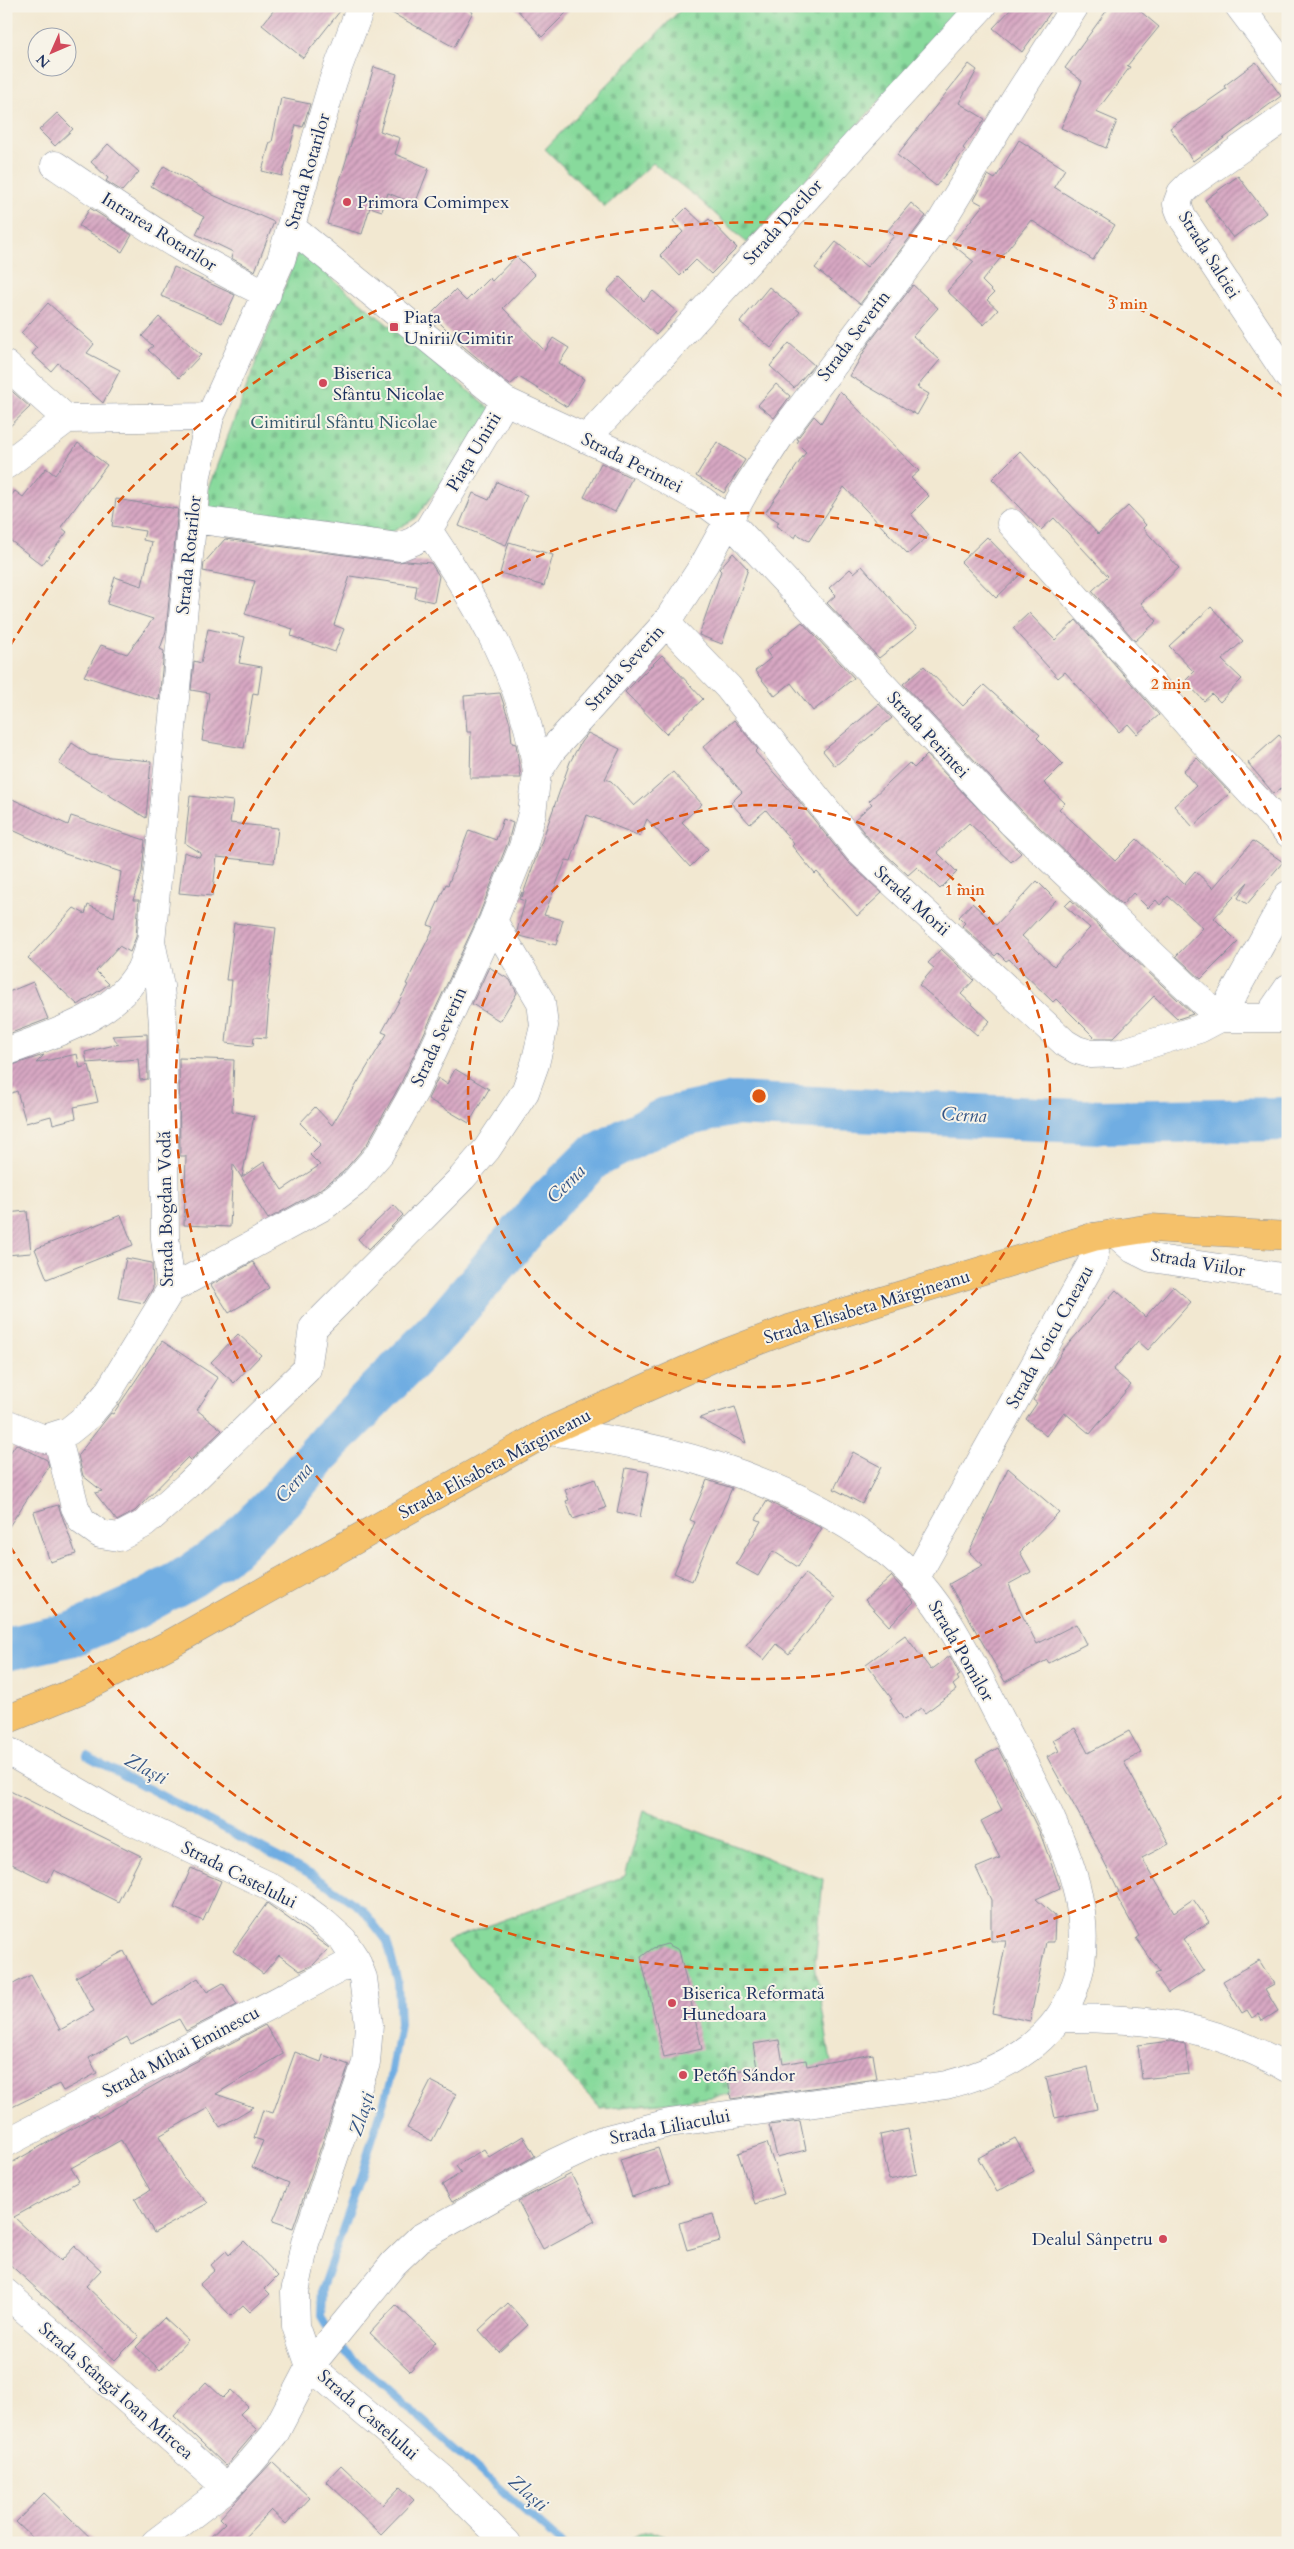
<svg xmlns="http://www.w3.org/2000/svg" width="1294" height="2549" font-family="Cardo,serif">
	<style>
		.grass { fill: url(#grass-dots); stroke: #52847d }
		.cemetery { fill: url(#cemetery-stones); stroke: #52847d }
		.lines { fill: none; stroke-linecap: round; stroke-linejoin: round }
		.stream { stroke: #6fade2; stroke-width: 8 }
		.river { stroke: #6fade2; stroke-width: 44 }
		.building { fill: url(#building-hatch) }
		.minor-casing { stroke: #868c98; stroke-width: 29 }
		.major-casing { stroke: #868c98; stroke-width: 29 }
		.minor { stroke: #fff; stroke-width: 28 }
		.major { stroke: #f5c16b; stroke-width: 28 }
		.ring { fill: none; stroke: #de5710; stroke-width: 2.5; stroke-dasharray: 9 6 }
		.poi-dot { fill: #d1495b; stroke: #f7f3e8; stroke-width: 2 }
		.labels { text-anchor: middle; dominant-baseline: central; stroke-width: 4; stroke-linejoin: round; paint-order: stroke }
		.street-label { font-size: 18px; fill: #1b2f5e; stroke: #f7f3e8 }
		.poi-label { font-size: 18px; fill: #1b2f5e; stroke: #f7f3e8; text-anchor: start }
		.park-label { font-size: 18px; fill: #365a6e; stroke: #f7f3e8 }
		.water-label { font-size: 19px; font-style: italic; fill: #345586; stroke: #f7f3e8 }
		.centre { fill: #de5710; stroke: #f7f3e8; stroke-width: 2.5 }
		.ring-label { font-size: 15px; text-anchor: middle; font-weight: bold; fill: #de5710; stroke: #f7f3e8; stroke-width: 4; stroke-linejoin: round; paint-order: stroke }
	</style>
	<defs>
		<pattern id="grass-dots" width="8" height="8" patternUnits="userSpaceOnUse" patternTransform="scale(1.25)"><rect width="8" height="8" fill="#88da9c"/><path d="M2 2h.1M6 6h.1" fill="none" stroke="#75bb89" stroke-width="1.8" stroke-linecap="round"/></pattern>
		<pattern id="cemetery-stones" width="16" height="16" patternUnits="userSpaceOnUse" patternTransform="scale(1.25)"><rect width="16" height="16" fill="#88da9c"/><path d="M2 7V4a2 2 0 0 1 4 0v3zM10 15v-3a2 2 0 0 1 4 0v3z" fill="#75bb89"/></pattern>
		<pattern id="building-hatch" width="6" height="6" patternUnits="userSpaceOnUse" patternTransform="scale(1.25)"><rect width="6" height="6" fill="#d8a8c3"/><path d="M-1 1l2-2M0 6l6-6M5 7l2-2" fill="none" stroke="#ae89a2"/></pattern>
	</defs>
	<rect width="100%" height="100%" fill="#f7f3e8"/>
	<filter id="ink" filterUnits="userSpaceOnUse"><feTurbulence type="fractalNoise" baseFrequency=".02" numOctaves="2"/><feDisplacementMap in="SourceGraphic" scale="10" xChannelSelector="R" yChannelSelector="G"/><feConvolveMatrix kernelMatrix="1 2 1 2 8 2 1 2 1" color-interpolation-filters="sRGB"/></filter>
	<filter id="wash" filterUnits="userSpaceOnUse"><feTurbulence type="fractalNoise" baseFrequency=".0096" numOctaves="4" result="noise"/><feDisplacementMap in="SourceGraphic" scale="20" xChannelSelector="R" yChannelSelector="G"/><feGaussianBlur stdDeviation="1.12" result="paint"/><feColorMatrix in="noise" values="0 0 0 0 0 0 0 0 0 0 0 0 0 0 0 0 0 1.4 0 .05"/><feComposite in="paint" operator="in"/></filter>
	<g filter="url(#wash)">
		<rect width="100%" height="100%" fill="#f2e8d1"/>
		<path class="grass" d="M649,2532L661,2533L678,2543H622L638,2534Z"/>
		<path class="cemetery" d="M684,6H968L747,243L701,201L653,163L605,207L545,149Z
			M298,251L493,411L416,518L392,532L211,510L208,489Z
			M644,1811L823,1879L815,1965L834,2081L689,2100L601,2109L446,1941L625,1876Z"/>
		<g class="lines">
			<path class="stream" d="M87,1756L314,1876L362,1909L387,1941L398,1983L400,2024L390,2082L359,2182L322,2288L321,2316L331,2333
				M337,2342L341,2348L561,2543"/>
			<path class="river" d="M6,1649L73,1634L135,1607L191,1576L232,1547L281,1499L330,1441L440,1329L547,1203L592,1158L666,1119L734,1104L1100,1122L1288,1119"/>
		</g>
		<g id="blocks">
			<path class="building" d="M277,6H344L303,58L262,25Z
				M379,6H463L473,12L454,47Z
				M514,6H573L542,37Z
				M1014,6H1055L1022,52L993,28Z
				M1110,6H1134L1159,27L1127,66L1130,67L1096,112L1117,121L1106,148L1061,128L1082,81L1065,68Z
				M1256,62L1281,96L1193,161L1170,128L1226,89L1224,86Z
				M969,64L977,70L959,103L985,119L963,148L965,150L936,186L897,155Z
				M374,67L397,74L380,131L400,138L395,154L429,168L415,204L388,193L382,211L370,207L362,234L327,224Z
				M281,98L310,104L303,127L296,125L282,176L262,171L270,142H272Z
				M57,113L73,129L55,146L39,130Z
				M1019,140L1065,169L1054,187L1115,225L1093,260L1031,220L982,281L994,293L987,300L998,310L984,325L947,291L974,262L952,244L983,205L974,200L988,175L995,179Z
				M108,144L139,172L122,191L106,181L108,178L91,162Z
				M164,166L213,195L274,222L255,271L231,258L233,252L196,234L204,217L151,186Z
				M1238,176L1266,213L1233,238L1205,200Z
				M911,203L926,216L860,304L815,268L836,242L867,267L894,236L888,230Z
				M90,208L132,235L122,252L79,226Z
				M686,208L703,224L709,219L737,248L711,274L696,260L680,276L660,255L683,232L673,221Z
				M516,256L535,275L503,308L545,351L553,338L569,348L559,363L584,379L567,407L519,377L510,385L464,347L431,314L455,290L466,301L489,278L492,281Z
				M174,267L235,295L222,323L161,296Z
				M620,277L644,301L653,291L677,312L656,335L607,291Z
				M913,285L938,308L913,336L940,360L917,387L929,394L917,415L850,376L869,343Z
				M769,287L800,312L771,348L740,322Z
				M48,303L94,344L87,353L120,370L103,403L58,363L51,371L32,354L37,348L21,333Z
				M159,317L201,355L179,378L148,350L153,346L142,336Z
				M789,343L814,365L794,388L770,366Z
				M776,384L790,396L774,418L758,405Z
				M6,386L30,407L6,430Z
				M840,391L919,471L911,478L929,496L911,514L929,535L908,554L844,487L809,541L797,534L795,538L776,526L779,522L765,513L806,452L797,443L799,440L797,439L814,416L821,423Z
				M717,442L745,460L724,493L696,476Z
				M78,443L107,465L61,527L67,532L42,565L6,537V502L15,491L23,497L46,468L55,475Z
				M1020,451L1098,534L1128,506L1146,525L1143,528L1179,568L1141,603L1157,621L1135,641L1092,591L1108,576L1054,518L1041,530L992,479Z
				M601,463L632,478L615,512L584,497Z
				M497,482L527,495L506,545L459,526L473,493L489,500Z
				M116,499L178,509L166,631L160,649L164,651L159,700L84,676L101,645L127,654L153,619L107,604L115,577L142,586L152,542L143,540L145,531L112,526Z
				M987,537L1022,573L996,598L961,562Z
				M225,539L397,562L407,561L431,563L439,576L434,602L415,598L417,586L350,576L334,625L344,629L335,652L291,636L293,629L245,614L255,581L203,571L204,563Z
				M509,542L553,555L544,586L500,573Z
				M733,553L748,569L722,644L699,635L721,571L719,569Z
				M862,566L917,628L879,658L827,603L836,595L829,588L850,569L854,573Z
				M1211,607L1243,641L1222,660L1242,679L1220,702L1212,694L1204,701L1185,681L1194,672L1169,646Z
				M1029,613L1055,640L1076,620L1159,715L1137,734L1128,724L1119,732L1065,672L1058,678L1013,628Z
				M802,622L854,678L813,711L791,683L775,696L755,671L771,658L766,651Z
				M208,629L245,637L239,663L262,667L258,694L253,693L244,748L202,741L209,693L191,690L194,661L201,663Z
				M662,655L703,699L666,734L625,692Z
				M924,666L963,706L984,685L1040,735L1037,738L1063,764L1044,783L1065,803L1059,809L1115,861L1137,839L1184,884L1195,871L1213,888L1253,841L1283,862L1247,904L1238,898L1248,882L1214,918L1238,942L1201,979L1176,956L1203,928L1168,896L1160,905L1156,900L1148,908L1133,893L1122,905L1022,811L903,684Z
				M500,693L510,723L512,743L516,744L521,778H470L471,732H467L464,696Z
				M879,704L892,718L835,766L823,751Z
				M734,720L758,749L755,752L795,796L847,861L882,893L857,916L817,872L815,874L792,846L794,844L766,810L750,824L731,803L742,792L703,747Z
				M588,733L620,749L605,779L611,781L634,806L673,772L702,804L682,822L708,849L690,867L647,819L640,836L587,815L571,861L566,860L544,915L563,920L556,945L520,936L517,931L525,901L519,899L522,892V897L570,762L581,742Z
				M1279,735L1288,745V782L1274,794L1248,763Z
				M72,743L90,755L151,761L146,818L59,764Z
				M927,755L1021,853L1011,862L969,823L937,852L957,872L940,889L917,867L908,875L870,840L854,820L872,804L869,801L909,763L914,768Z
				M1197,758L1230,793L1193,827L1174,806L1196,786L1183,771Z
				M6,796L68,825L71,816L145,840L142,872L133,900H139L136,937L130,952L119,946L96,971L109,984L78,1005L28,958L74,908L85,914L88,905L114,917L121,872L65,854L6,827Z
				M190,796L233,801L230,823L278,828L274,863L217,857L212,896L179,893L184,852L199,857L201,853L185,843Z
				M503,819L513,823L508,842L479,915L401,1083L367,1144L343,1172L315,1193L268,1219L233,1164L230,1227L184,1225L186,1156H180L179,1058L234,1060L232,1111L254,1116L242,1177L264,1162L282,1190L320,1165L310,1155L321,1144L300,1123L315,1107L332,1125L387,1034L382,1032L408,985L406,984L434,927L428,925L446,884L448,885L469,830L496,840Z
				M1037,881L1056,900L1022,936L1054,966L1090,928L1065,906L1071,900L1193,1014L1178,1019L1154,996L1113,1038H1095L1056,999L1053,1002L1009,959L1006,961L998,953L995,956L962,926L965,923L959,917L972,903L996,925Z
				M234,923L276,928L267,1002H269L266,1038L254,1037L253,1046L226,1043L232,980H226Z
				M941,949L974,980L961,994L990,1021L977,1035L919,985L934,968L928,963Z
				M489,967L510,980L517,993L500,1021L472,1004Z
				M33,982L48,1019L6,1035V993Z
				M147,1034L148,1079L140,1080L138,1059L87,1063L85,1052L119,1044L112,1036Z
				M77,1054L80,1068L89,1065L98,1102L74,1107L76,1118L53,1124L51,1116L26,1123L17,1091L6,1095V1067L44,1055L36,1063Z
				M455,1069L489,1089L469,1123L428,1099L438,1078L447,1084Z
				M394,1205L403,1215L368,1250L358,1239Z
				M27,1211L31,1253L6,1255V1213Z
				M121,1215L133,1245L47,1279L35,1249Z
				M126,1258L152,1263L153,1288L144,1303L118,1298Z
				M253,1262L269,1288L229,1313L211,1285Z
				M1173,1286L1191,1302L1148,1350L1138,1341L1113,1370L1131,1385L1090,1434L1064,1412L1046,1436L1026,1419L1037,1403L1033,1400L1063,1350L1116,1290L1145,1317Z
				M238,1334L261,1355L234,1383L211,1362Z
				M162,1341L218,1378L197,1410L222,1430L191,1460L188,1457L135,1511L117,1521L95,1493L102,1491L83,1476L78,1455L111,1413L113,1414Z
				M735,1407L746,1443L699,1418Z
				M16,1444L47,1460L49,1466L6,1531V1459Z
				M853,1452L881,1467L862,1504L834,1489Z
				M626,1468L649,1472L640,1517L617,1512Z
				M1008,1468L1059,1512L1020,1552L1031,1572L1009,1584L1018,1607L1037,1644L1076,1624L1086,1644L1049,1663L1047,1660L1005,1682L949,1584L983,1565L969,1552Z
				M595,1479L606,1508L573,1519L566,1501L569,1500L565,1490Z
				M707,1480L732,1488L692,1581L674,1573L695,1522L690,1520Z
				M767,1501L822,1528L798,1567L773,1551L758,1576L736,1564L761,1521L756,1519Z
				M58,1505L76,1554L50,1562L34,1512Z
				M805,1574L835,1598L789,1654L777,1644L764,1660L746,1645Z
				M891,1576L914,1602L889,1626L865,1600Z
				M905,1635L931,1670L950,1656L960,1675L957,1677L959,1680L953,1685L956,1690L925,1713L921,1708L904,1720L890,1700L892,1699L866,1664Z
				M1075,1728L1088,1753L1129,1731L1141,1753L1124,1762L1169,1844L1142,1858L1174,1912L1193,1899L1209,1922L1183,1939L1204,1970L1168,1993L1155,1974L1160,1972L1136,1938L1139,1936L1115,1894L1119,1892L1095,1843L1047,1757L1059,1751L1053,1740Z
				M998,1748L1040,1833L1060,1888L1036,1899L1055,1916L1054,1942H1046L1030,2021L992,2013L1006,1941H991V1900L976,1868L1000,1858L981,1821L1002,1810L976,1760Z
				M6,1789L141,1856L118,1902L54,1870L48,1882L6,1861Z
				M191,1868L221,1881L203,1921L174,1908Z
				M267,1903L329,1948L313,1965L300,1971L279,1955L263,1974L233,1951Z
				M667,1944L679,1950L702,2049L664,2057L641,1957L653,1948Z
				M124,1951L152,2006L198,1978L207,1992L223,1983L237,2005L186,2031L179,2019L131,2044L127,2037L89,2058L97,2073L63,2091L59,2084L6,2110V1984H13L31,1975L60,2030L94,2011L76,1977Z
				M1259,1960L1274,1984L1265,1989L1278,2011L1262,2021L1258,2014L1252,2018L1247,2010L1242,2013L1223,1981Z
				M265,2025L283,2054L216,2094L253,2107L220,2127L208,2108L159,2136L183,2177L208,2203L154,2233L135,2199L150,2190L121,2140L71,2168L79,2181L14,2217L61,2261L75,2246L101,2270L86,2286L139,2336L115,2360L6,2261V2166L96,2115L98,2118L184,2068Z
				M779,2040L783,2064L806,2060L807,2066L873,2054L877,2079L731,2099L727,2072L757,2068L753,2044Z
				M1171,2041L1185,2044L1189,2074L1142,2079L1138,2045Z
				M295,2052L321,2062L323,2055L349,2065L293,2228L273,2221L289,2183L252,2167L263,2141L254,2138L263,2110L273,2113Z
				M1088,2067L1097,2109L1055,2118L1046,2077Z
				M431,2081L456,2094L432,2141L407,2128Z
				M800,2121L806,2150L777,2157L769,2125Z
				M908,2129L917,2174L889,2180L880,2135Z
				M523,2136L535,2156L452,2202L442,2185L461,2173L456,2166L484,2149L489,2157Z
				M1015,2138L1034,2171L997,2192L978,2158Z
				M767,2143L784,2194L755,2204L738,2153Z
				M658,2148L670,2184L632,2197L620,2160Z
				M571,2174L595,2221L543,2249L518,2201Z
				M713,2214L720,2241L687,2250L679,2223Z
				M244,2241L278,2276L265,2289L270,2294L250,2312L243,2305L231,2316L200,2284L215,2270L211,2265L226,2251L229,2255Z
				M508,2303L528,2325L499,2352L479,2330Z
				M396,2305L436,2342L410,2371L370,2333Z
				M164,2318L188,2340L160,2370L136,2347Z
				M206,2382L223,2398L231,2390L248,2406L240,2414L257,2430L226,2466L174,2416Z
				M272,2462L310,2498L286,2524L271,2510L239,2543H204L225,2523L220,2518Z
				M341,2465L383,2505L400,2487L414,2500L381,2534L326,2481Z
				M44,2493L96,2543H38L16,2522Z"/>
		</g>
	</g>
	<g filter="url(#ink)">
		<use href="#blocks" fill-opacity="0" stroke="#868c98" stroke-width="1"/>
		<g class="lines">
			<defs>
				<path id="minor" d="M1239,6L1288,71
					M1288,115L1190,184L1181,193L1177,204L1182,217L1288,376
					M55,165C124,212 191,258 267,294
					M292,228L505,401L628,458L700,499L727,519L1011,822L1220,1018L1288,895
					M6,365L67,419
					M586,439L982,6
					M6,465L67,419L210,417
					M193,519L399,547L414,541L428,530L505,401
					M1011,523L1200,738L1288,833
					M428,530C477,603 526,684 537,773
					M666,623L728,687L859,851L1065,1043L1077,1050L1091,1054L1120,1053L1199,1029L1220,1018H1288
					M1268,1017L1288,988
					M6,1052C54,1033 113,1018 140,970C144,962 147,951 151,941L197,475L210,417L281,260L333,81L361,6
					M1115,1233L1133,1249L1151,1258L1288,1278
					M171,1289L324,1206L354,1183L380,1153L415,1090L493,921L523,847L532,813L537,773L552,750L666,623L705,563L747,487L782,433L941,222L1016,98L1075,6
					M6,1423L44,1439L69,1431L90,1414L107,1394L171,1289L165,1238L163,1024L160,986L151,941
					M57,1436L75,1507L82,1521L100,1534L119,1537L144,1524L188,1485L307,1369L313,1328L462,1178L487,1149L525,1092L535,1064L544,1026L541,1002L493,921
					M915,1579L1091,1264L1095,1252L1093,1237
					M6,1750L115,1813L267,1885L301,1906L324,1923L343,1940L356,1960L363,1978L369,2025L366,2063L305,2243L295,2292L296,2326L310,2366L442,2478L507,2543
					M1061,2018C1149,2018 1210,2024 1288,2068
					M6,2143L356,1960
					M6,2293L227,2488
					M155,2543L227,2488L251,2462L274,2435L310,2366L394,2263L420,2238L554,2163L603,2140L669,2123L946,2085C1047,2060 1101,1997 1077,1890C1065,1838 1027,1770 1002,1722C970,1661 941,1592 884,1550C787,1477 667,1445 549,1431"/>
				<path id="major" d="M6,1720L80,1690L170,1644L549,1431L720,1355L789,1329L1093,1237L1151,1228L1288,1236"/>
			</defs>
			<use href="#minor" class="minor-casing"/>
			<use href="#major" class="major-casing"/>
			<use href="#minor" class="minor"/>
			<use href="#major" class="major"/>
		</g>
	</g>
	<g class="ring">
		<circle cx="759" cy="1096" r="291"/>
		<path d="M1287 1342A583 583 0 1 1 1287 850"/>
		<path d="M1285 1794A874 874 0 0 1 10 1546M10 646A874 874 0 0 1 1285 398"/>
	</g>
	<g class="poi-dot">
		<circle cx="347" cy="202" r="5"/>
		<rect x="389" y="322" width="10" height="10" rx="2.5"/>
		<circle cx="323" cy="383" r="5"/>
		<circle cx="672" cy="2003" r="5"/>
		<circle cx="683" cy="2075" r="5"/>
		<circle cx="1163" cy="2239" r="5"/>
	</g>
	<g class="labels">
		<g class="street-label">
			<text transform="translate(308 171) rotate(-74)">Strada Rotarilor</text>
			<text transform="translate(783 222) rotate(-48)">Strada Dacilor</text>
			<text transform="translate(159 232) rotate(32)">Intrarea Rotarilor</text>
			<text transform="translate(1209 255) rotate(58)">Strada Salciei</text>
			<text transform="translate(854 336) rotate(-53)">Strada Severin</text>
			<text transform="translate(474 452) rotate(-59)">Piața Unirii</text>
			<text transform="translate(632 463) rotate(27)">Strada Perintei</text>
			<text transform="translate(189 555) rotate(-84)">Strada Rotarilor</text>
			<text transform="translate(625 668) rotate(-48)">Strada Severin</text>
			<text transform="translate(928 735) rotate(47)">Strada Perintei</text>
			<text transform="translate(912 901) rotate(42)">Strada Morii</text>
			<text transform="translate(439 1037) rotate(-65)">Strada Severin</text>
			<text transform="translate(166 1209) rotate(-91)">Strada Bogdan Vodă</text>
			<text transform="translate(1198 1263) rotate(10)">Strada Viilor</text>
			<text transform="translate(867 1307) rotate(-17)">Strada Elisabeta Mărgineanu</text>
			<text transform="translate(1050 1337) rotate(-61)">Strada Voicu Cneazu</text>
			<text transform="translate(495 1464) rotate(-28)">Strada Elisabeta Mărgineanu</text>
			<text transform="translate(961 1651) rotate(60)">Strada Pomilor</text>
			<text transform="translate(239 1875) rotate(27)">Strada Castelului</text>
			<text transform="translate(181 2052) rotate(-28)">Strada Mihai Eminescu</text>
			<text transform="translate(670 2127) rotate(-11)">Strada Liliacului</text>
			<text transform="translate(116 2391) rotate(41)">Strada Stângă Ioan Mircea</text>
			<text transform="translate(368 2415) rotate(41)">Strada Castelului</text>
		</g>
		<g class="poi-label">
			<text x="357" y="202">Primora Comimpex</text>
			<text x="404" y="317">Piața<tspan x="404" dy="21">Unirii/Cimitir</tspan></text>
			<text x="333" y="373">Biserica<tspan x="333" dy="21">Sfântu Nicolae</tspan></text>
			<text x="682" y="1993">Biserica Reformată<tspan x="682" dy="21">Hunedoara</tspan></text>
			<text x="693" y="2075">Petőfi Sándor</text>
			<text x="1153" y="2239" text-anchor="end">Dealul Sânpetru</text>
		</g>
		<g class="park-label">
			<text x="344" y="422">Cimitirul Sfântu Nicolae</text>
		</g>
		<g class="water-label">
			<text transform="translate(964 1115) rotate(3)">Cerna</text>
			<text transform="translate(566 1184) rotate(-45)">Cerna</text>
			<text transform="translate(294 1483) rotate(-49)">Cerna</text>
			<text transform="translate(146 1769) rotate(28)">Zlaști</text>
			<text transform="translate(362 2114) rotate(-72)">Zlaști</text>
			<text transform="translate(528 2493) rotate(41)">Zlaști</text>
		</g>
	</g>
	<circle cx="759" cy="1096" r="8" class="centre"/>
	<g class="ring-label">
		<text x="1128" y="309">3 min</text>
		<text x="1171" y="689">2 min</text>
		<text x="965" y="895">1 min</text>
	</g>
	<rect width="1294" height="2549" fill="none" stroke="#f7f3e8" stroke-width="25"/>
	<g transform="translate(52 52) rotate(225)"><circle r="24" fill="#f7f3e8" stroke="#9fa5b1"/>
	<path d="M0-4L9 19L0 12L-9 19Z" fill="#d1495b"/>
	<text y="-8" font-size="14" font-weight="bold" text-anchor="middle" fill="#1b2f5e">N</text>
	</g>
</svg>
